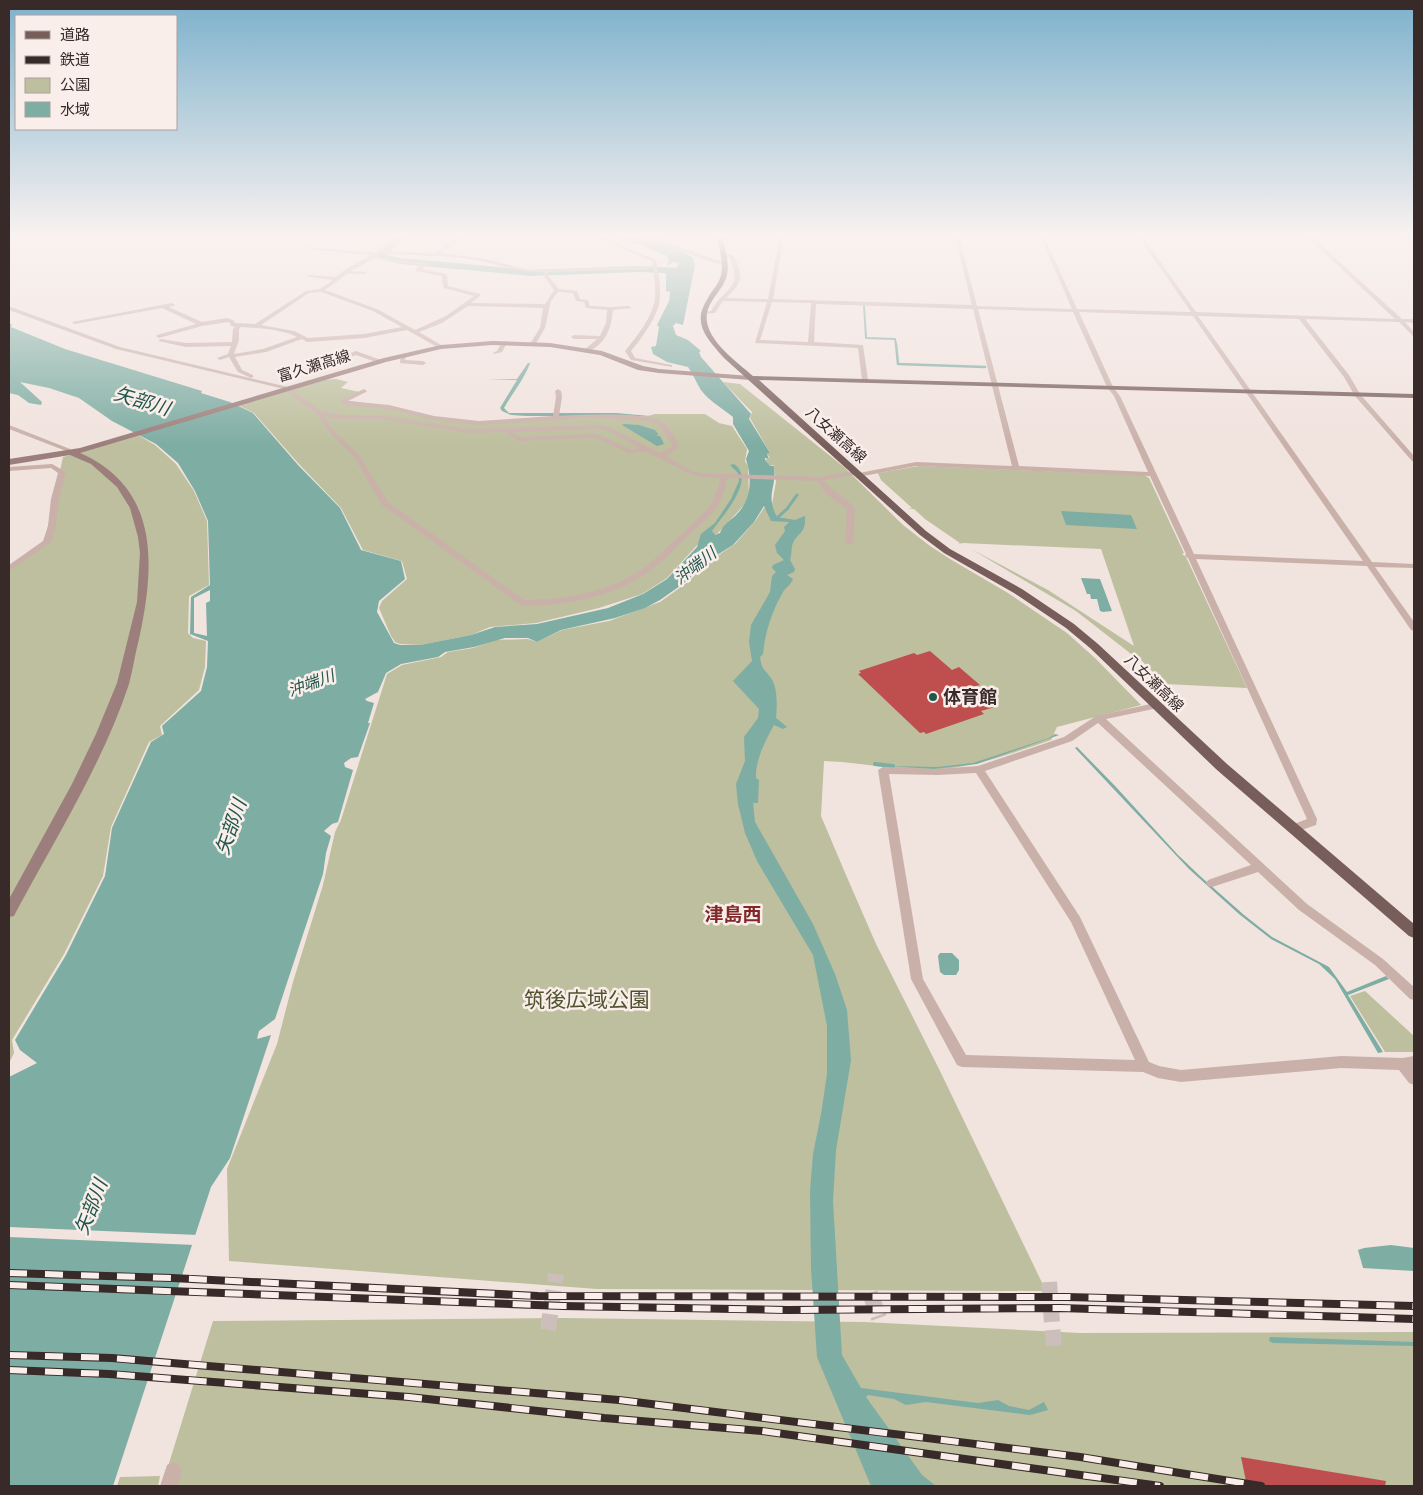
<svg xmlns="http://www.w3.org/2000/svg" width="1423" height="1495" font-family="'Fira Sans','Noto Sans JP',sans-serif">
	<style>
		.green { fill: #bdbf9e }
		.water { fill: #7eada3; fill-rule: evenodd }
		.pier { fill: #f1e3de }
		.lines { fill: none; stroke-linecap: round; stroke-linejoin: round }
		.stream-far3 { stroke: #7eada3; stroke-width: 2 }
		.stream-far2 { stroke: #7eada3; stroke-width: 2.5 }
		.stream-far1 { stroke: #7eada3; stroke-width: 3 }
		.stream { stroke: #7eada3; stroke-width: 4 }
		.river { fill: #7eada3; fill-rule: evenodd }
		.building { fill: #bf4e4f }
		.street-tunnel { stroke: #ccbeba; stroke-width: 16; stroke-dasharray: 16 8; stroke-linecap: butt }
		.street { fill: #c9b1aa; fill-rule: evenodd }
		.secondary { fill: #9c7f7c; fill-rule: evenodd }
		.primary { fill: #785e5b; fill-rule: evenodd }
		.rail-casing { stroke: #372a29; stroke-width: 8 }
		.rail { stroke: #f9eeea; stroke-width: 6; stroke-dasharray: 18; stroke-linecap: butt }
		.poi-dot { fill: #21564c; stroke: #f9eeea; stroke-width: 2 }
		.labels { text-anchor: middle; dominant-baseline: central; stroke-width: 5; stroke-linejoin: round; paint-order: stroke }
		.far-street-label { font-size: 15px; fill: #372a29; stroke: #f9eeea }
		.far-water-label { font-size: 16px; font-style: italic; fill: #21564c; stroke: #f9eeea }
		.poi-label { font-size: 18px; font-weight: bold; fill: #372a29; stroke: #f9eeea; text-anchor: start }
		.water-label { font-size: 19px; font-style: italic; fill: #21564c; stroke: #f9eeea }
		.neighbourhood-label { font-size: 19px; font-weight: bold; fill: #812728; stroke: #f9eeea }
		.near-park-label { font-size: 21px; fill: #4f532e; stroke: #f9eeea }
	</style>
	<rect width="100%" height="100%" fill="#f1e3de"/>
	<path class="green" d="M336,379L348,382L341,388L360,392L343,400L387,406L435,417L477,422L648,416L655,414H705L719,423L732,426L747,449L745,461L748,466L749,496L745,504L717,534L699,543L667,578L642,594L599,608L536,623L490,627L471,635L420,645L400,644L395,642L391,636L379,608L382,601L407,579L402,561L363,550L341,508L298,463L254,413L236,404L321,380Z
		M723,382L740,384L844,467L903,525L930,546L950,559L1008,593L1067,633L1096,659L1141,705L1057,727L1051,740C1012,753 973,768 932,770C895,771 860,762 824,761L821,816L846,875L876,944L940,1071L1046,1291L597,1289L229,1261L227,1169L277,1044L293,982L323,885L335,832L341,820L387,674L402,665L441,657L448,652L473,648L496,640L528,639L537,642L562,630L609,621L660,602L688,582L707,563L735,544L756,520L764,508L772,504L776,482L774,465L770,466L765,460L770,458L767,454L770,453L750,418L752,412Z
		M138,435L155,445L176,464L194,491L207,521L209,585L189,596L188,633L193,638L206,641L205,667L199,690L160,726L162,735L149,742L111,827L103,876L64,954L12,1040L14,1053L9,1063V569L34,552L45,540L63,457Z
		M919,466L1144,475L1149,478L1184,553L1182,554L1186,557L1247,688L1165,684L1140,659L1131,661L1129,659L1135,657L1076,611L971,549L1048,590L1134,646L1101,549L963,543L958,544L960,543L925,519L914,509H908L912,508L881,480L878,473Z
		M1365,991L1414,1036V1052H1385L1350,996Z
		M564,1318L864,1322L1080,1333L1414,1332V1486H162L213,1321Z
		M160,1476L158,1486H117L120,1477Z"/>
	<path class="water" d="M607,236C633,236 671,242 693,258L695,265L683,325L676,323L673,326L676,335L688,340L701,351L699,352L701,357L751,414L749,419L770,453L767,454L769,459L765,458V460L770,466H774C777,488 765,495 777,517L795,520L805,516C806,534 798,532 793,543C791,547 792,555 790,560L795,569L794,572L787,575L793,579C791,585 786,587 783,592C772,611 765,632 763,654L760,657C762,671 764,668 771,678C778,688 777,707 776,718L787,727L783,729L774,725C765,741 755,761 756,778L759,780L758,803H753L755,822L813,924L835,974L847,1010L851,1060L836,1150L833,1201L842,1355L861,1388L978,1403L998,1400L1009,1406L1029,1410L1044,1402L1048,1410L1030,1415L926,1402L906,1405L894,1399L868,1395L866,1397L922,1475L936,1486H871L817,1357L811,1268L810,1191L813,1154L821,1114L827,1074V1026L813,955L757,861L745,833L738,804L736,784L745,761L744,737L758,718L759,709L733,681L752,661L749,642L751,625L770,592L772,576L776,572L772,568L773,565L784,560L777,553L775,545L785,531L784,527L789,522L771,521L764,506L754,522L733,545L706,562L687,581L660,600L645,608L615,618L561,630L537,642L528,638H505L474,647L445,652L438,657L401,664L386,673L378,692L365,699L367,701L374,703L368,723H370L358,757L351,758L344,763L345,767L353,770L338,822L332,824L324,831L331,836L326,853L323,874L275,1019L259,1031L257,1039L271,1035L230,1158L211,1187L113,1486H9V1077L37,1063L20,1050L15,1040L66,955L105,876L112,828L151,742L164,734L162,726L201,691L207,667L208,641L190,634L191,597L210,585L208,521L195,491L178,463L156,444L112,421L79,398L49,388L20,382L42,402L41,405L29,403L18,395L9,393V324H12L11,327L65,349L202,391L201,393L230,402L253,413L298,465L340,508L361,550L401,561L405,579L379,601L377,612L394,643L400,645H420L471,635L495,627L537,624L608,608L643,594L667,579L697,547L701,534L715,523L731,499L739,481L738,473L730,465L734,464C757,480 722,516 712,531L715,535L720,533C723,524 730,521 736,515C752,500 752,478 746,459L749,451L733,424V417C722,408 704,398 698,385C695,379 692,373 688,367L667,362L653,354L651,347L656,346L659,327L657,325L669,301L670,292L666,291V272L662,268L676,269L679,263L672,262L671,264L666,266L669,263H667L669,260L667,256L643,246ZM210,590V601L206,603L207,636L194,633V598Z
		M528,363H530C524,380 513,392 504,408L509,413H616L650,416H526L511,415L502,411L500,408L517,380L486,379H517Z
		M624,424L639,425L655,430L658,434L657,436H660L664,444L657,446L622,425Z
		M1061,511L1131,515L1137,529L1066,525Z
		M1081,578L1100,579L1112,611L1103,612L1100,611L1097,599H1091L1090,594H1087Z
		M1055,734L1059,735L977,764L933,769L889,766L937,767L973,763L1049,738Z
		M1077,747L1116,787L1178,855L1200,876L1244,915L1272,937L1329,967L1347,992L1386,976L1389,979L1348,995L1383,1052L1378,1053L1335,979L1319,964L1271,939L1239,914L1189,869L1075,748Z
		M940,953H952L959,960V970L956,975H944L940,972L938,956Z
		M1391,1245L1414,1248V1271L1363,1268L1358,1250L1364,1248Z
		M1270,1337L1414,1342V1346L1273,1343L1269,1341Z"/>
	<path class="pier" d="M9,1227L198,1235L195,1245L9,1237Z"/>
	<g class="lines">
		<path class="stream-far3" d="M864,305L866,338L895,339L896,345"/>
		<path class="stream-far2" d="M896,344L898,364L985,367"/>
		<path class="stream-far1" d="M778,517L787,509L797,495"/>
		<path class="stream" d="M875,764L893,766"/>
		<path class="river" d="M397,236H408L386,255L401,258L531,270L640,266L680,268L685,271L680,274L640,272L531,276L401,264L379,259L376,254L377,252Z"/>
	</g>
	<path class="building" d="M930,651L952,670L959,667L980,685L972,687L995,707L981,711L984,714L926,734L924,732L920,733L858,674L861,673L859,671L914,653L917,655Z
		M1241,1457L1386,1481L1385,1486H1247Z"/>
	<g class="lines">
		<path class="street-tunnel" d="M1049,1282L1054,1350
			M870,1293L879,1318
			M548,1330L556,1274"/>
		<path class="street" d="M9,236H15L9,239Z
			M395,236H400L384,251L435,253L460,236H465L441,253L486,259L529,270L647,267L649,268L647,269L548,272V276L559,289L577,291L580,299L588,300L590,306L610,307L629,306L632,308L613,310C611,331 605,344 586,353L583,351L584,350L597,339H574L571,337L574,335L600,336L606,323L607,310L586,308L584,302L576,301L573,293L558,292L551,301L545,328L535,345L530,344L540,328L543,308L468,306L442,323L419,332L443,346V348H439L407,330L364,338L307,342L302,339L266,352L235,357L242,370L253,375V377L251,378L238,372L229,357L220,360L217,358L228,354L231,346L186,347L158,341L161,339L186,343L232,342L233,329L235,327L231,326L229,322L202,326L159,338L156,336L157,335L196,324L162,308L75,324L72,322L172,303L175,305L174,306L169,307L202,322L227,318L233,320L235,323L255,324L306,291L320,289L333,280L309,277L307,275L336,277L343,271L371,255L307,249L305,247L375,253ZM381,253C411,256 441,255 470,259C495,263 518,273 543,272L544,276L554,290L545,304L471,303L480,296V294L448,286L447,274L422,269L427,265V263L395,260L377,256ZM374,258L395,262L421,265L416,269V271L442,276V281L444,288L474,296L446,316L415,330L377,309L325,290L347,274H367L365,272L351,271ZM321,292L373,311L402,327L364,334L308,338L294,331L261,325L309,293ZM241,327C259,328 281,329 297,337L263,349L234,354L239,340V329Z
			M592,236H598L656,260C658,271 661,284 660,296C660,314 642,338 631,351L635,358L672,365V367L631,360L625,351C637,336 654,316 655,296C656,285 653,272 652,261Z
			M642,236H649L726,263L724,264L714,263Z
			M780,236H784L773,299L972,305L955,236H959L977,306L1072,309L1040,236H1044L1077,309L1191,312L1138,236H1142L1196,312L1395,319L1306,236H1311L1402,319H1414V323L1405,322L1414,332V337L1399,322L1305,319L1349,375L1360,394L1414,456V462L1412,461L1355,396L1344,377L1299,319L1198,316L1372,562L1414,564V568L1375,567L1414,622V631L1411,630L1367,566L1196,559L1317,819L1316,825L1293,833L1289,832L1288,829L1289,826L1307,819L1188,558L1185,556L1186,554L1150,476L916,466L858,477L855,475L824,480C833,493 846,497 855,509L853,543L849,545L845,543L847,509L825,493L818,481L727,478C723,507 708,518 687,537C674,549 662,563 647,573C612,597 564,606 522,606L382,505L354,457L331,434L317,414L284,389L116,349L9,310V306L11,307L120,347L288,387L321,411L343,415L384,416L468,429L599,425L610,428L660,453L672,447V444L662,429L657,423L647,421L592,418L479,425L434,420L389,409L344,405L341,403L343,399L364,389L367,391L366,392L348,401L389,405L434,416L479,421L553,416L556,397L555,391L558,389L561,391L562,397L559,416C579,415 648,411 663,422C670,427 674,437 678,444L677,449L665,456L692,471L700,473L820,477L856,471L859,473L916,462L1012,466L973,309L816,304L814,342L863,345L868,380L865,382L862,380L858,348L755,343L767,302L723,301L715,313L701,314V312L711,311C725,286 744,290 729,257L720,256L722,254L733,255C744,276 743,282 726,298L768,299ZM772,302L811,303L808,342L760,340ZM978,309L1073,312L1107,387L1114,396L1148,472L1019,466ZM1079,312L1193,316L1363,561L1194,554L1120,396L1113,387ZM324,416L343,419H382L468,433L505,432L518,441L596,438L629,453L645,451L688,473L700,477L720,478C715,507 700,517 679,536C667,547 655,560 642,569C609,592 563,600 524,600L388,502L359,455L335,432ZM599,429L606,430L640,448L632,450L597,434L520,437L513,432Z
			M1399,236H1404L1414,244V247Z
			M502,342L507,343L502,352L494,354L493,353L497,351Z
			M356,351L381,360L382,361L379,363L356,355L336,362L333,360Z
			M401,354L406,355L405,360L423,361L426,363L423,365L400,363Z
			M9,425L70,449L71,450L66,451L9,429Z
			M52,464L66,472L59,499L56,526L51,542L9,571V565L43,541L48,526L51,499L58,473L51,468L9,471V467Z
			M1155,703L1158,704L1160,706L1158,708L1106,719L1307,904L1383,959L1414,987V1000L1410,999L1375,965L1299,910L1258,872L1212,887L1208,886L1206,883L1208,880L1251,865L1098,723L1072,741L985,771L1080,917L1149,1062L1159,1066L1181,1070L1341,1056L1403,1058L1414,1056V1085L1409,1083L1399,1070L1341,1068L1181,1082L1158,1078L1143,1072L962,1067L957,1065L911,979L878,770L883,767L937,769L978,766L1064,737L1096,716ZM976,773L1071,922L1135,1060L966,1055L923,979L889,774L937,775Z
			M173,1462L179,1465L182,1471L178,1486H160L167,1465Z"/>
		<path class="secondary" d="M492,341L550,343L602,351L643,366L659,369L750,376L754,378L750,380L659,373L638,370L600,355L550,347L492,345L441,349L386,362L80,453C160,488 155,566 139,639C135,654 133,669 129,684C103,763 55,839 16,912L14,916L9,917V899L72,784L96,734L117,683L137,602L140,553L138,537L130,508L117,487L91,464L70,455L9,465V459L80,448L384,358L441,345Z"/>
		<path class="primary" d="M717,236H723C724,249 730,262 727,275C724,288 713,296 708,309C699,336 736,361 753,376L1414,394V398L759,380L926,531L950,549L1022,589L1074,624L1098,644L1227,764L1414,924V938L1409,936L1217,770L1090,648L1066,628L1014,593L944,553L920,535L724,358C707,338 691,324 708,298C712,290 719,284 721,275C724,262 719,249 717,236Z"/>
		<defs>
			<path id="rail" d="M9,1273L172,1278L538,1296L1067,1297L1414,1306
				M9,1285L563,1306L788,1310L1060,1308L1414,1319
				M9,1355L112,1358L619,1400L1080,1457L1261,1486
				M9,1370L109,1374L409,1397L604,1418L762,1431L1160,1486"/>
		</defs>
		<use href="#rail" class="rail-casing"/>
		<use href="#rail" class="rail"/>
	</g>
	<linearGradient id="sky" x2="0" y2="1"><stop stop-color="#7db1cc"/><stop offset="0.53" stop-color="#f9f2f0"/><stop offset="1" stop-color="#f9f2f0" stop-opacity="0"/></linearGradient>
	<rect width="1423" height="446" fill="url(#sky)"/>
	<circle class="poi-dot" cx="933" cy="697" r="5"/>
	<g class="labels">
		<g class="far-street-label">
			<text transform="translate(314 366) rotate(-17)">富久瀬高線</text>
			<text transform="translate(836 435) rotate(42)">八女瀬高線</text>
			<text transform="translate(1154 683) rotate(44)">八女瀬高線</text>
		</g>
		<g class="far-water-label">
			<text transform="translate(695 566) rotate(-38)">沖端川</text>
			<text transform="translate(311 683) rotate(-20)">沖端川</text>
		</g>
		<g class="poi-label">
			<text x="943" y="697">体育館</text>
		</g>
		<g class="water-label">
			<text transform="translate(142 401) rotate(17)">矢部川</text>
			<text transform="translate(231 827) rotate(-71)">矢部川</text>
			<text transform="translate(91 1207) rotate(-69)">矢部川</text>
		</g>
		<g class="neighbourhood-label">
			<text x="733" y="914">津島西</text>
		</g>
		<g class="near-park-label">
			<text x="587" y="1000">筑後広域公園</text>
		</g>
	</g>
	<rect width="1423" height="1495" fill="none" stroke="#372a29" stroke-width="20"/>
	<rect x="15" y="15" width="162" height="115" fill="#f9eeea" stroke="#aba09d"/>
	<rect x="25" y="31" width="25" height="8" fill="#785e5b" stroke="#aba09d"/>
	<text x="60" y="40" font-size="15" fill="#372a29">道路</text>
	<rect x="25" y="56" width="25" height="8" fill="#372a29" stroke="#aba09d"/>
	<text x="60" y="65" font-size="15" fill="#372a29">鉄道</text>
	<rect x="25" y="78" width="25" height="15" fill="#bdbf9e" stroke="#aba09d"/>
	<text x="60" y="90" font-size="15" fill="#372a29">公園</text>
	<rect x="25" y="102" width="25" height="15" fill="#7eada3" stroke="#aba09d"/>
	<text x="60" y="115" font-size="15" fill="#372a29">水域</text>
</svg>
